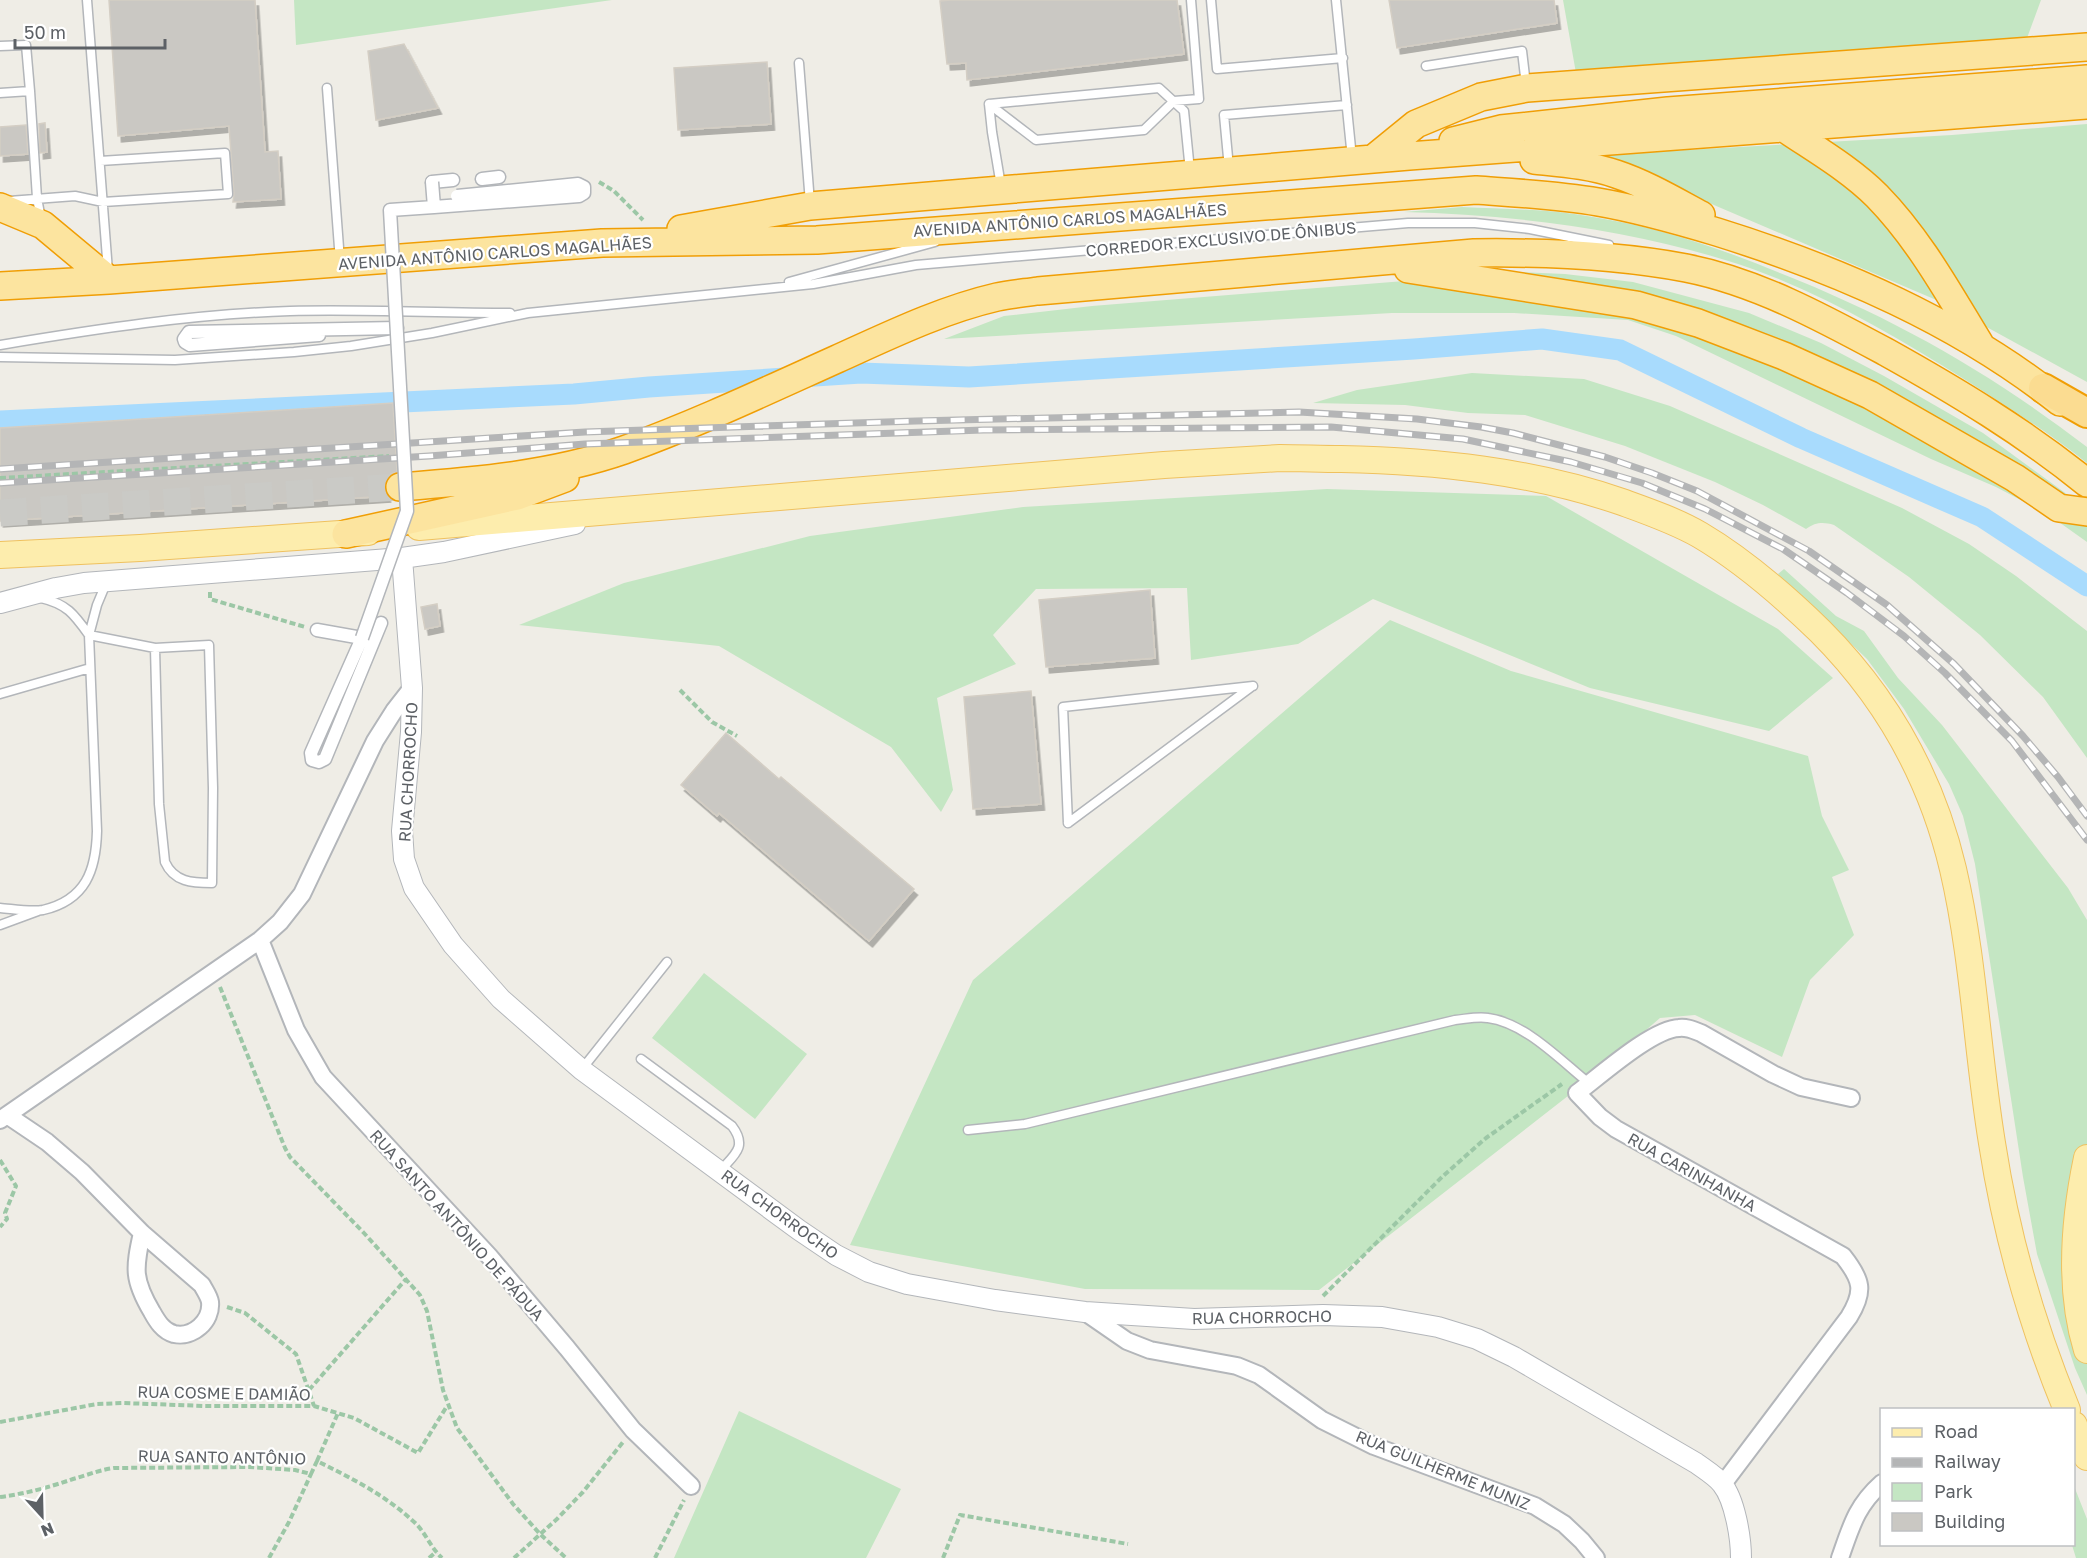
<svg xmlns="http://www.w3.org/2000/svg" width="2087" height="1558" font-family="'Golos Text',sans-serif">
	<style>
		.green { fill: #c4e6c3 }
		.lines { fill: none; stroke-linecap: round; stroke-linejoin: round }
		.canal { stroke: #a8dbfd; stroke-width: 21 }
		.building { fill: #cac8c3; stroke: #d4cec4; stroke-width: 1.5; filter: url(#shadow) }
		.trunk-tunnel { stroke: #cacac6; stroke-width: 27; stroke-dasharray: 27 14; stroke-linecap: butt }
		.service-casing { stroke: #b3b6ba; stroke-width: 11 }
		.pedestrian-casing { stroke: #b3b6ba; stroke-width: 15 }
		.minor-casing { stroke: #b3b6ba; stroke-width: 20 }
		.tertiary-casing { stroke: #b3b6ba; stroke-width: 22 }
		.primary-casing { stroke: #efc15f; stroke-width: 28 }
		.trunk-casing { stroke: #f09e05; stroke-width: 30 }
		.motorway-casing { stroke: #f09e05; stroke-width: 32 }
		.path { stroke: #9cc7a6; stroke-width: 4; stroke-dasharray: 6 3; stroke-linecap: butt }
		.service { stroke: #fff; stroke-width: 8 }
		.pedestrian { stroke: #fff; stroke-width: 12 }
		.minor { stroke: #fff; stroke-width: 16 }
		.tertiary { stroke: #fff; stroke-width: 20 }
		.primary { stroke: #fdedad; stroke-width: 26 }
		.trunk { stroke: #fce49f; stroke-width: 27 }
		.motorway { stroke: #fbdc91; stroke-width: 28 }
		.rail-casing { stroke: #b4b5b6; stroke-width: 7 }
		.rail { stroke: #fff; stroke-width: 4.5; stroke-dasharray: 14; stroke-linecap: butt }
		.pedestrian-bridge-casing { stroke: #b3b6ba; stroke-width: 15; stroke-linecap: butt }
		.pedestrian-bridge { stroke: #fff; stroke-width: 12 }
		.labels { text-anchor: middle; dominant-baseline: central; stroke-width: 4.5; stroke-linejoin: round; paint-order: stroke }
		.street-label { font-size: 16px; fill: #5d6166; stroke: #fff }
	</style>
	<defs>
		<filter id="shadow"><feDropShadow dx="3.5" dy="6" stdDeviation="0" flood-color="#0004"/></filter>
	</defs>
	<rect width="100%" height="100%" fill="#efede6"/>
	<path class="green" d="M294,0H612L296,45Z
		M1563,0H2041L2027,38L1576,73Z
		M2087,124V382L1941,302L1597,155L1952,135Z
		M1462,207C1505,209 1550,209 1593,217C1657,227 1720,248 1780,273C1894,318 1989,372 2087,447V463C2048,432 2006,406 1964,379C1890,333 1809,285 1725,260C1623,228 1511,215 1404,212Z
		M1517,272L1565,274L1633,282L1749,313L1821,343L1884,376L1983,433L2068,495L2087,511V542L2049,515L1996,487L1931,459L1676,336L1628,320L1514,313H1392L944,339L1004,316L1092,306Z
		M1472,373L1584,379L1670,406L1902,508L1969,544L2016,576L2087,631V758L2043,697L1980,635L1909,577L1834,525C1823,522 1816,522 1806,529L1763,505L1715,482L1625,446L1525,415L1468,413L1405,405L1313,403L1357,390Z
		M1327,489L1546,496L1778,629L1833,678L1769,731L1590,688L1373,599L1298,644L1191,660L1187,588L1036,589L993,635L1016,664L937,698L953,790L941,812L891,747L719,646L519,625L624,583L810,536L1023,507Z
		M1784,569L1836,616L1864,631L1898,678L1942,725L2068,888L2087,920V1395L2075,1368L2037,1254L2023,1177L1975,864L1963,816L1949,784L1904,709L1867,659L1778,574Z
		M1390,620L1511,671L1808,756L1822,816L1849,870L1832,877L1854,935L1810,980L1782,1057L1695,1015L1660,1018L1582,1085L1319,1290L1085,1289L850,1245L973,980Z
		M704,973L807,1054L755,1119L652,1038Z
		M739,1411L901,1489L866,1558H674Z
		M2074,1486L2087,1519V1558H2076L2072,1545L2074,1544Z"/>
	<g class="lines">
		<path class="canal" d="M0,421L574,394L649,387L861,373L969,377L1414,349L1542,339L1620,350L1801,438L1982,517L2087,586"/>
	</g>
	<path class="building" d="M109,0H255L265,152L278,151L281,199L233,202L234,194L229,126L118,136Z
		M950,0H1177L1184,54L967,80L966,63L947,64L940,1Z
		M1389,0H1554L1557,23L1397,48Z
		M404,44L438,108L376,120L368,51Z
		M767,62L771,124L678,130L674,68Z
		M45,123L47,152L40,153L39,124Z
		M26,125L28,154L0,156V127Z
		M393,403L397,472L391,474L386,481L384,489L387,496L0,521V428Z
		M1150,590L1155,658L1046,667L1039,600Z
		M437,604L440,626L425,629L421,607Z
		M1031,691L1041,804L973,809L964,697Z
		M726,733L779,779L781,777L914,889L869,941L719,813L717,816L681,785Z"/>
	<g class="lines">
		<path class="trunk-tunnel" d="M0,513L400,487"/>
		<defs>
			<path id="service" d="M87,0L108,271
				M1211,0L1217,69L1343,58
				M1336,0L1352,158
				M0,46L26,45L30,91
				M799,63L810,203
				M1426,66L1522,51L1526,85
				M327,88L340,261
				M0,93L30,91L37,198L41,219
				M989,104L1036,140L1144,130L1174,101L1199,99L1191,0
				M1229,168L1224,115L1347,105
				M1001,186L992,132L989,104L1159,88L1184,111L1190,171
				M9,201L75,196L103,202L228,194L225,153L100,161
				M789,282L935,242
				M0,345C96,329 193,314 290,311C363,309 437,313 510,313
				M0,357L175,360L294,352L351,346L432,333L528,313L813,284L916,265L1408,223H1475L1530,229L1609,245
				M41,598C67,604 74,614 89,635L155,648L209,645L213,788L212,883C192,883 174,882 165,862L159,804L155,648
				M0,694L90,668
				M1068,823L1063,707L1253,686
				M1068,823L1251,687
				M0,908C13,909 30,912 43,910C86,900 96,870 97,831L89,635L97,605L107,581
				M0,925L38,911
				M641,1059L732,1126C748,1147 734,1155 720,1171
				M582,1069L667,962
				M968,1130L1025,1124L1455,1020C1466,1019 1478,1016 1488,1018C1526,1023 1561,1061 1590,1084"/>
			<path id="pedestrian" d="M482,179L499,177
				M432,182L453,180
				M319,335L190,345L185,342L184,339L189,332L397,328
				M317,630L362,638L311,753L312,760L319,762L325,759L381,623"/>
			<path id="minor" d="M260,940L296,1030L323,1077L489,1256L567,1348L633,1430L691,1486
				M7,1115L47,1142L82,1172L142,1233L202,1285C205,1291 209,1296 210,1302C212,1321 193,1338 174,1334C163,1331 157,1321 152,1312C133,1280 134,1269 142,1233
				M0,1120L260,940L280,922L302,894L375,741L394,711L412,688
				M1085,1312L1127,1341L1150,1350L1237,1366L1259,1375L1322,1420L1374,1446L1535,1506L1564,1524L1582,1541L1596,1558
				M1723,1484L1849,1317C1865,1291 1862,1280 1843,1256L1616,1129L1600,1117L1577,1093C1600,1076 1652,1029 1679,1028C1687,1027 1693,1030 1701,1033L1773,1074L1801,1087L1851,1098
				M1840,1558C1851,1527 1856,1506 1882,1483"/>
			<path id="tertiary" d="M402,558L412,688L411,732L402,831L404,859L414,888L453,945L501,999L582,1070L799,1230L836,1255L869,1272L907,1284L995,1300L1085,1312L1194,1319L1323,1315L1382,1317L1438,1327L1477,1339L1514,1357L1696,1463C1704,1469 1716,1476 1722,1484C1735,1500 1741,1538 1741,1558
				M0,603L56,588L84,583L402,558L444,552L575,524"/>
			<path id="primary" d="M419,527L1164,465C1203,463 1241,460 1280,458C1300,458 1321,459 1341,459C1436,461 1532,471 1622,502C1647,511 1676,521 1700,535C1744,561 1783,595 1820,631C1887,698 1931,776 1953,869C1974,959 1977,1052 1992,1143C2006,1234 2032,1325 2067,1410
				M0,555L140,548L368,532
				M2087,1158C2074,1220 2068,1288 2087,1350
				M2074,1425L2087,1457"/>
			<path id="trunk" d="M1784,128C1815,149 1850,169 1877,196C1920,240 1949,294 1981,346
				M1453,141L1501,129L1668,111L2087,79
				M1373,159L1416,124L1481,97L1527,88L2087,47
				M1534,160C1562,163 1590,165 1616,174C1646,184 1673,200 1701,215
				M0,207L43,225L109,280
				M681,229L810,206L1409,156L2087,105
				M1408,269L1636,305L1698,323L1784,356L1870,395L2015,478L2059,508L2087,512
				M0,286L109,280L602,243L817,240L1476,190C1517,193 1558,195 1598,202C1639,209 1677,220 1717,232C1839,270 1959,322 2060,402
				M400,487C475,481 552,475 624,450C696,424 766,391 837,359C888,336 941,310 997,297C1010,294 1024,293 1038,291L1474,253C1545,252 1616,255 1686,268C1757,282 1823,318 1886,352C1956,391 2024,432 2087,483
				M346,534L517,496L565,478"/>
			<path id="motorway" d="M2043,388L2087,413"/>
		</defs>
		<use href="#service" class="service-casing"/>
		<use href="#pedestrian" class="pedestrian-casing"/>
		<use href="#minor" class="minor-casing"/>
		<use href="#tertiary" class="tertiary-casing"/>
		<use href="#primary" class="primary-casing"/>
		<use href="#trunk" class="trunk-casing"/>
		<use href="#motorway" class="motorway-casing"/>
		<path class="path" d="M599,182L614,191L643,220
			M0,478L389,456
			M210,592V599L305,627
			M680,690L712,722L737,736
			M220,987L285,1148L290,1157L363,1232L420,1295L427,1311L443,1390L457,1428L513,1504L540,1534L566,1558
			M0,1160L16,1186L5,1213L7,1219L0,1227
			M1323,1296L1443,1176L1486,1138L1562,1084
			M227,1307L245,1313L296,1354L314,1406
			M309,1390L406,1279
			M0,1422L97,1404L123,1403L205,1406H314L354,1418L418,1453L447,1406
			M317,1461L338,1413
			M0,1497C25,1494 50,1487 73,1479C88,1475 99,1470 114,1468L249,1467L295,1470L311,1474L317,1461C351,1478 385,1495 413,1521C425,1531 430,1547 442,1558
			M269,1558L289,1522L311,1474
			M429,1558L436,1552
			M514,1558L557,1519L583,1492L623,1442
			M655,1558L684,1500
			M943,1558L960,1515L1128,1544"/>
		<use href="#service" class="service"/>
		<use href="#pedestrian" class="pedestrian"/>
		<use href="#minor" class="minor"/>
		<use href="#tertiary" class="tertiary"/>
		<use href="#primary" class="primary"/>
		<use href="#trunk" class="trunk"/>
		<use href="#motorway" class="motorway"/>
		<defs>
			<path id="rail" d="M0,469L585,432L916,421L1299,412L1417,419L1481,427L1513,433L1605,457L1652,473L1697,491L1809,551L1887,605L1954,664L2023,736L2058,777L2087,816
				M0,483L429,456L585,444L983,430L1331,427L1463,439L1571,462L1642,483L1705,509L1783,549L1847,593L1904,636L1945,673L2012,741L2087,840"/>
		</defs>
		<use href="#rail" class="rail-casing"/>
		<use href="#rail" class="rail"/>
		<defs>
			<path id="pedestrian-bridge" d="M434,207L579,196L584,193V187L578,184L457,196
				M362,638L407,511L390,210L434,207L432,182"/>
		</defs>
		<use href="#pedestrian-bridge" class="pedestrian-bridge-casing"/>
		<use href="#pedestrian-bridge" class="pedestrian-bridge"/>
	</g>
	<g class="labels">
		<g class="street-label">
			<text transform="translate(1070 220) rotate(-4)">AVENIDA ANTÔNIO CARLOS MAGALHÃES</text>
			<text transform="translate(1221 239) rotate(-5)">CORREDOR EXCLUSIVO DE ÔNIBUS</text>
			<text transform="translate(495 253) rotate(-4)">AVENIDA ANTÔNIO CARLOS MAGALHÃES</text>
			<text transform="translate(408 772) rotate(-87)">RUA CHORROCHO</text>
			<text transform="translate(1692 1172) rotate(29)">RUA CARINHANHA</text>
			<text transform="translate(780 1214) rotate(36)">RUA CHORROCHO</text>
			<text transform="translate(457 1225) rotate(48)">RUA SANTO ANTÔNIO DE PÁDUA</text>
			<text transform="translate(1262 1317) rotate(-1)">RUA CHORROCHO</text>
			<text transform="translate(224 1393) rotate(1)">RUA COSME E DAMIÃO</text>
			<text transform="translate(222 1457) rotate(1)">RUA SANTO ANTÔNIO</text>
			<text transform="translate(1443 1470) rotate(22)">RUA GUILHERME MUNIZ</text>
		</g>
	</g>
	<rect x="1880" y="1408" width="195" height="138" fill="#ffffff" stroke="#bec0c2" stroke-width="1.5"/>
	<rect x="1892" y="1428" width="30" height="9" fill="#fdedad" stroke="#bec0c2" stroke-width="1.5"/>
	<text x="1934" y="1438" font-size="18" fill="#5d6166">Road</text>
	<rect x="1892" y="1458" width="30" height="9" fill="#b4b5b6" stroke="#bec0c2" stroke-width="1.5"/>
	<text x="1934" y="1468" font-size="18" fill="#5d6166">Railway</text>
	<rect x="1892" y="1483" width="30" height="18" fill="#c4e6c3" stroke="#bec0c2" stroke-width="1.5"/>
	<text x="1934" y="1498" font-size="18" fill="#5d6166">Park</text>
	<rect x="1892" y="1513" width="30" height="18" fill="#cac8c3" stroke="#bec0c2" stroke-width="1.5"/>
	<text x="1934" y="1528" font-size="18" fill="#5d6166">Building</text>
	<g transform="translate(42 1516) rotate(158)" stroke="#ffffff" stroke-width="4.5" paint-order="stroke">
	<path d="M0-4.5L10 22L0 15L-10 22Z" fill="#5d6166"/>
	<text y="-9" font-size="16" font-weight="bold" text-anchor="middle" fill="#5d6166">N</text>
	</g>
	<path d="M15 39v9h150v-9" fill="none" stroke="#5d6166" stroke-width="3"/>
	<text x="24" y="39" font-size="18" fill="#5d6166" stroke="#ffffff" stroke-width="4.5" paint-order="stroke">50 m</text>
</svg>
